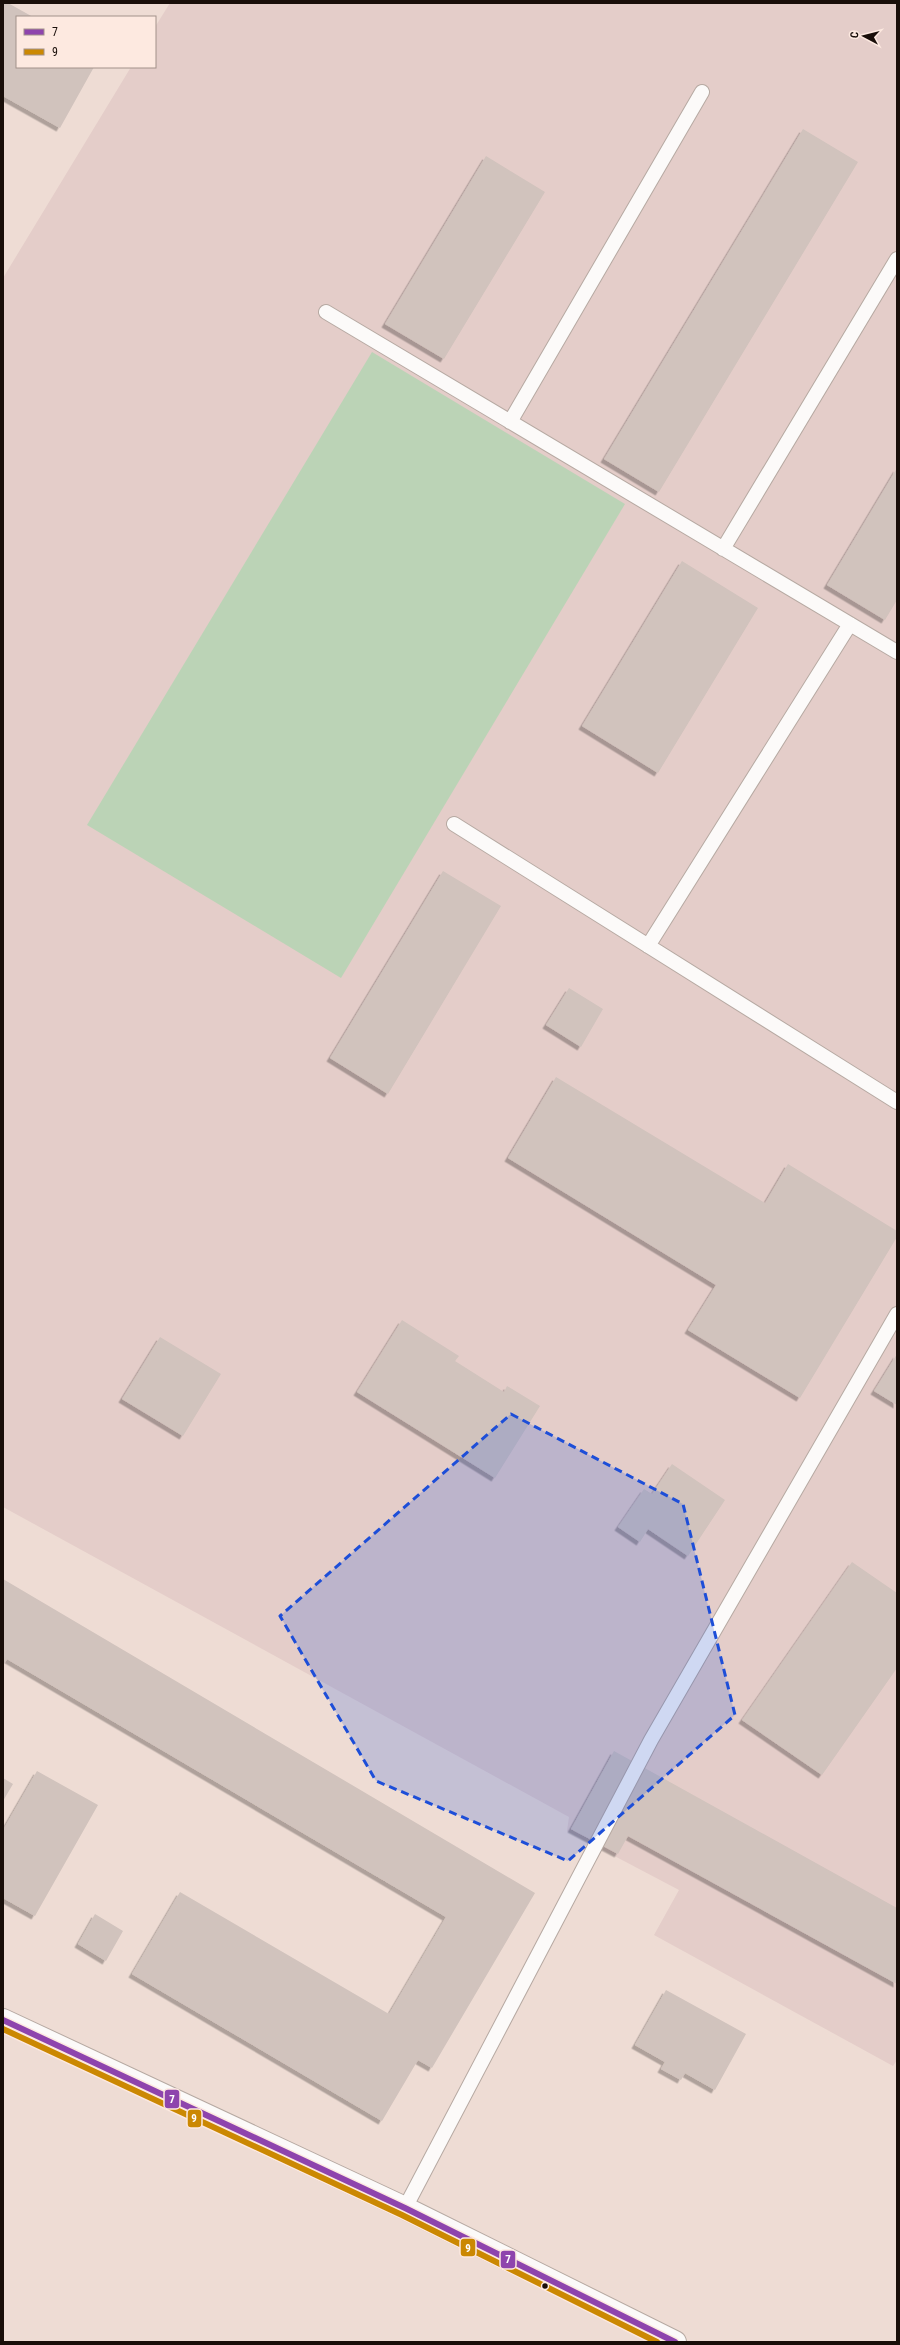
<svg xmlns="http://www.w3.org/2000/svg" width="900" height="2345" font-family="'Roboto Condensed',sans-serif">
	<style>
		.industrial { fill: #e4cdc9 }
		.green { fill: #bbd3b6 }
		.building { fill: #d1c3bd; filter: url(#shadow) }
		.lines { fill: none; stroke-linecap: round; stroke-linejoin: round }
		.service-casing { stroke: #b6a9a2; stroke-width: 16 }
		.minor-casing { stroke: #b6a9a2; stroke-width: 24 }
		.service { stroke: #fcfaf9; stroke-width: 14 }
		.minor { stroke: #fcfaf9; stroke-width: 22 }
		.bus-1-casing { stroke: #fde9e0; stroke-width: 9 }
		.bus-2-casing { stroke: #fde9e0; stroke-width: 9 }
		.bus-1 { stroke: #8e44ad; stroke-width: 6 }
		.bus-2 { stroke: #cb8802; stroke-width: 6 }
		.marked { fill: #1d4ed8; fill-opacity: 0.2; stroke: #1d4ed8; stroke-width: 3; stroke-dasharray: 8 5; stroke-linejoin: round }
		.bus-dot { fill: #190e09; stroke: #fde9e0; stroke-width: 1.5 }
		.line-badge { stroke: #fde9e0; stroke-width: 1.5 }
		.badge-label { font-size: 11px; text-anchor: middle; font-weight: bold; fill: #fff }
	</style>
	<defs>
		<filter id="shadow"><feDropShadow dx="-3.5" dy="3.5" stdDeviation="0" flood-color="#0004"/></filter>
	</defs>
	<rect width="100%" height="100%" fill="#eedcd4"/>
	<path class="industrial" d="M170,3H897V2060L893,2066L654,1935L679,1890L567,1831L569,1817L3,1507V278L131,67H155V27Z"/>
	<path class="green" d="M372,352L625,504L341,978L87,825Z"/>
	<path class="building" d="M3,3H8L33,17H17V67H94L60,128L3,96Z
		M803,129L858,162L659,492L604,459Z
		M486,156L545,192L444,359L385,324Z
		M897,468V600L885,620L827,585Z
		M682,561L758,608L658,773L582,726Z
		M443,871L501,906L388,1094L330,1058Z
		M569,988L603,1009L581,1047L546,1025Z
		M556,1077L765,1203L788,1164L897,1231V1237L800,1398L688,1330L716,1285L508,1158Z
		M402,1320L459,1356L455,1361L504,1392L507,1386L540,1406L495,1478L357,1392Z
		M160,1337L221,1374L183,1436L122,1399Z
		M897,1354V1405L874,1391Z
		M672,1464L725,1500L688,1556L648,1529L640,1542L618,1527L644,1489L652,1494Z
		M852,1562L897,1593V1668L822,1775L742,1720Z
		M3,1579L535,1893L432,2068L418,2060L382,2121L132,1974L180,1892L389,2014L446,1917L7,1659L3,1666Z
		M614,1751L897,1908V1984L628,1836L618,1854L571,1829Z
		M37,1771L98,1805L35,1916L3,1898V1830Z
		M3,1778L13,1784L3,1801Z
		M95,1914L123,1931L106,1961L78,1944Z
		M666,1990L746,2034L715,2090L685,2073L681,2080L661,2069L665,2062L635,2045Z"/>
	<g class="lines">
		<defs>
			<path id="service" d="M326,312L897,652
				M510,422L702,92
				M723,549L897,259
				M454,824L897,1102
				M648,946L850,624
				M405,2208L651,1740L897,1314"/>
			<path id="minor" d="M3,2020L405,2208L675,2342"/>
		</defs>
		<use href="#service" class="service-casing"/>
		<use href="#minor" class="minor-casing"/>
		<use href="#service" class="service"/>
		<use href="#minor" class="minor"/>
		<defs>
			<path id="bus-1" d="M3,2020L405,2208L675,2342"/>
			<path id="bus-2" d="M3,2029L402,2215L657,2342"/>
		</defs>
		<use href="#bus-1" class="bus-1-casing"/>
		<use href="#bus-2" class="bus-2-casing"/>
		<use href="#bus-1" class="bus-1"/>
		<use href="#bus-2" class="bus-2"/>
	</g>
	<path class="marked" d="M511,1414L683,1504L735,1715L568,1861L376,1781L280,1616Z"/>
	<circle class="bus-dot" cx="545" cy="2286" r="3.5"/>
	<g class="line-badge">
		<rect x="164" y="2089" width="16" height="20" rx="4" fill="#8e44ad"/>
		<rect x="187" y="2109" width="15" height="19" rx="4" fill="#cb8802"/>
		<rect x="460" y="2238" width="16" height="19" rx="4" fill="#cb8802"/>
		<rect x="500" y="2250" width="16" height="19" rx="4" fill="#8e44ad"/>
	</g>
	<g class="badge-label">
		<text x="172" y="2103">7</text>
		<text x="194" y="2122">9</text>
		<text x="468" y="2252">9</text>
		<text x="508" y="2263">7</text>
	</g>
	<rect width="900" height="2345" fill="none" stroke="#190e09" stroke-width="8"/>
	<rect x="16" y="16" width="140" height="52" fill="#fde9e0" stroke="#a2918a"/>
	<rect x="24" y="29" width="20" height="6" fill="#8e44ad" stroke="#a2918a"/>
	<text x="52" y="36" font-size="12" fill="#190e09">7</text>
	<rect x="24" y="49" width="20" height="6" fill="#cb8802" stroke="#a2918a"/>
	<text x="52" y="56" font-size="12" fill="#190e09">9</text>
	<g transform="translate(864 36) rotate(277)" stroke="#fde9e0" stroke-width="3" paint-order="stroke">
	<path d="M0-3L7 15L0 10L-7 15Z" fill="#190e09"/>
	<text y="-6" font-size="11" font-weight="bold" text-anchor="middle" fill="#190e09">С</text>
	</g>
</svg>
